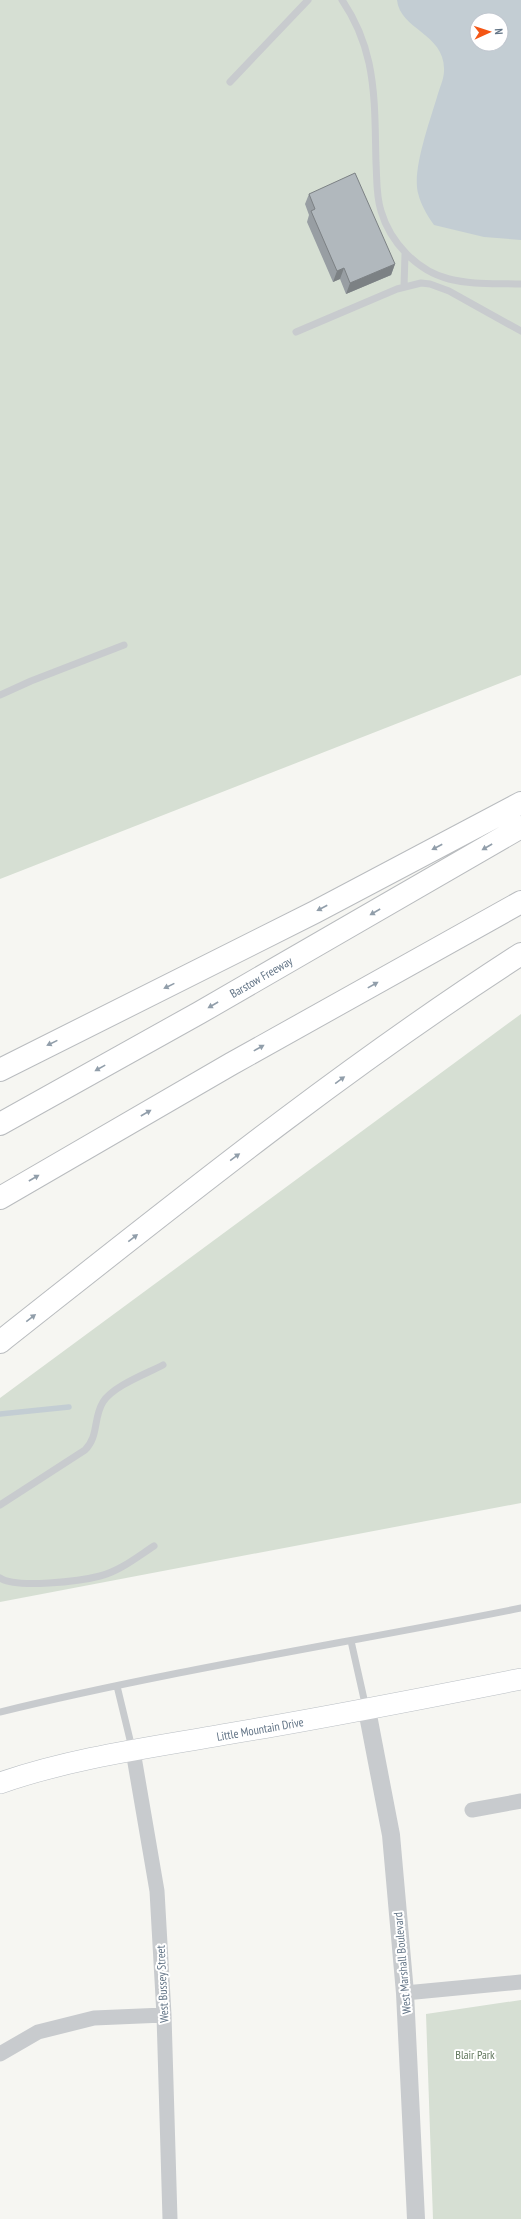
<svg xmlns="http://www.w3.org/2000/svg" width="521" height="2219" font-family="'PT Sans Narrow',sans-serif">
	<style>
		.green { fill: #d6dfd3; fill-rule: evenodd }
		.water { fill: #c3cdd3; fill-rule: evenodd }
		.lines { fill: none; stroke-linecap: round; stroke-linejoin: round }
		.stream { stroke: #c3cdd3; stroke-width: 5.5 }
		.secondary-casing { stroke: #b9bec3; stroke-width: 22 }
		.motorway-casing { stroke: #b9bcbf; stroke-width: 24 }
		.service { stroke: #c8cbce; stroke-width: 7 }
		.minor { stroke: #c8cbce; stroke-width: 15 }
		.tertiary { stroke: #c8cbce; stroke-width: 18 }
		.secondary { stroke: #fff; stroke-width: 21 }
		.motorway { stroke: #fff; stroke-width: 22 }
		.wall { fill: #989ea3 }
		.shaded-wall { fill: #7c8184 }
		.building { fill: #b1b8bd; stroke: #7c8184 }
		.oneway { fill: #919eaa }
		.labels { text-anchor: middle; dominant-baseline: central; stroke-width: 4; stroke-linejoin: round; paint-order: stroke }
		.street-label { font-size: 12px; fill: #627486; stroke: #fff }
		.park-label { font-size: 12px; fill: #62785e; stroke: #fff }
	</style>
	<rect width="100%" height="100%" fill="#f6f6f2"/>
	<path class="green" d="M0,0H521V675L0,879ZM477,20H501V44H477Z
		M521,1014V1503L0,1602V1398Z
		M521,2000V2219H433L426,2014Z"/>
	<path class="water" d="M397,0H521V240L484,237L434,225C427,215 421,205 418,193C412,170 430,121 437,97C439,89 444,79 444,71C446,34 400,30 397,0ZM477,20H501V44H477Z"/>
	<g class="lines">
		<path class="stream" d="M0,1414L69,1407"/>
		<defs>
			<path id="secondary" d="M0,1783C75,1757 155,1747 233,1733C329,1717 425,1698 521,1679"/>
			<path id="motorway" d="M0,1070L315,912L521,803
				M0,1124L199,1013L521,827
				M0,1198L231,1064L521,902
				M0,1342C170,1208 339,1071 521,954"/>
		</defs>
		<use href="#secondary" class="secondary-casing"/>
		<use href="#motorway" class="motorway-casing"/>
		<path class="service" d="M342,0C355,19 364,40 369,63C376,96 375,130 376,163C377,179 376,196 381,211C390,242 417,271 449,279C472,285 497,283 521,284
			M230,82L308,0
			M404,287L405,254
			M296,332L397,289L421,283L430,284L449,291L521,331
			M0,695L31,681L124,645
			M0,1505L85,1450C99,1436 93,1418 103,1402C113,1386 146,1374 163,1365
			M0,1578C16,1589 81,1581 100,1576C120,1571 137,1557 154,1546
			M351,1641L366,1708
			M117,1686L132,1748
			M0,1712C172,1670 347,1643 521,1608"/>
		<path class="minor" d="M133,1751L157,1891L164,2015L170,2219
			M472,1810L521,1801
			M405,1993L521,1982
			M0,2054L38,2032L94,2018L164,2015"/>
		<path class="tertiary" d="M367,1710L391,1835L405,1993L416,2219"/>
		<use href="#secondary" class="secondary"/>
		<use href="#motorway" class="motorway"/>
	</g>
	<path class="wall" d="M309,194L395,264L391,275L346,294L340,279L333,282L307,222L309,215L305,204Z"/>
	<path class="shaded-wall" d="M395,264L391,275L346,294L350,283Z
		M344,268L340,279L333,282L337,271Z"/>
	<path class="building" d="M355,173L395,264L350,283L344,268L337,271L311,211L315,209L309,194Z"/>
	<defs><path id="oneway-solid" d="M-6-.8H1V-3.2L6.5 0L1 3.2V.8H-6Z"/></defs>
	<g class="oneway">
		<use href="#oneway-solid" transform="translate(437 847) rotate(152)"/>
		<use href="#oneway-solid" transform="translate(487 847) rotate(150)"/>
		<use href="#oneway-solid" transform="translate(322 908) rotate(152)"/>
		<use href="#oneway-solid" transform="translate(375 912) rotate(150)"/>
		<use href="#oneway-solid" transform="translate(373 985) rotate(-29)"/>
		<use href="#oneway-solid" transform="translate(169 986) rotate(154)"/>
		<use href="#oneway-solid" transform="translate(213 1005) rotate(150)"/>
		<use href="#oneway-solid" transform="translate(52 1043) rotate(154)"/>
		<use href="#oneway-solid" transform="translate(259 1048) rotate(-29)"/>
		<use href="#oneway-solid" transform="translate(100 1068) rotate(151)"/>
		<use href="#oneway-solid" transform="translate(340 1080) rotate(-36)"/>
		<use href="#oneway-solid" transform="translate(146 1113) rotate(-30)"/>
		<use href="#oneway-solid" transform="translate(235 1157) rotate(-36)"/>
		<use href="#oneway-solid" transform="translate(34 1178) rotate(-30)"/>
		<use href="#oneway-solid" transform="translate(133 1238) rotate(-38)"/>
		<use href="#oneway-solid" transform="translate(31 1318) rotate(-38)"/>
	</g>
	<g class="labels">
		<g class="street-label">
			<text transform="translate(261 977) rotate(-30)">Barstow Freeway</text>
			<text transform="translate(260 1729) rotate(-10)">Little Mountain Drive</text>
			<text transform="translate(402 1963) rotate(-95)">West Marshall Boulevard</text>
			<text transform="translate(162 1984) rotate(-93)">West Bussey Street</text>
		</g>
		<g class="park-label">
			<text x="475" y="2054">Blair Park</text>
		</g>
	</g>
	<g transform="translate(489 32) rotate(87)"><circle r="19" fill="#ffffff" stroke="#c0c7cf"/>
	<path d="M0-3L7 15L0 10L-7 15Z" fill="#f45615"/>
	<text y="-6" font-size="11" font-weight="bold" text-anchor="middle" fill="#627486">N</text>
	</g>
</svg>
